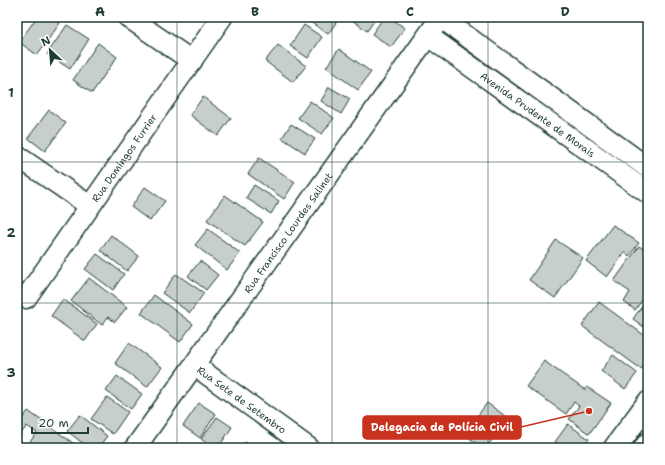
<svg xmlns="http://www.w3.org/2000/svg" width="665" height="465" font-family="'Shantell Sans',sans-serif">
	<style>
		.building { fill: #c7cfcc; stroke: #1f3d34 }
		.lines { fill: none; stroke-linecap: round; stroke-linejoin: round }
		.street-casing { stroke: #1f3d34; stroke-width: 23 }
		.secondary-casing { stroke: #1f3d34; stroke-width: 25 }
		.street { stroke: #fff; stroke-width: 20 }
		.secondary { stroke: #fff; stroke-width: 22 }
		.grid { fill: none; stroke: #1f3d34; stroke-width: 1; stroke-opacity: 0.55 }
		.labels { text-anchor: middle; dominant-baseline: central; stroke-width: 3; stroke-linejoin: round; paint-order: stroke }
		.street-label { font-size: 10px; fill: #1f3d34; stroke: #fff }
		.leader { fill: none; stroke: #c8321e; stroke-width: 1.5 }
		.callout-dot { fill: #c8321e; stroke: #fff; stroke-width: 1.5 }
		.callout { fill: #c8321e; stroke: #c8321e; stroke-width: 1.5 }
		.callout-label { font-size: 11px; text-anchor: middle; font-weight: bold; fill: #fff }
		.neatline { fill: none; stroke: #1f3d34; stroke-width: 1.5 }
		.grid-label { font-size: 13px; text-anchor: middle; font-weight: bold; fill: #1f3d34 }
	</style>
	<rect width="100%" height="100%" fill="#fff"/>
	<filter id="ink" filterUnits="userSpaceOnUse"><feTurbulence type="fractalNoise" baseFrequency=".025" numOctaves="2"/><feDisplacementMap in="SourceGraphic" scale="8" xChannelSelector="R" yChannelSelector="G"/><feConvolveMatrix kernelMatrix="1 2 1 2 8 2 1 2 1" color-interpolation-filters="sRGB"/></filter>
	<g filter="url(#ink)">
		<path class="building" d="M17,17H23L17,26Z
			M37,17H51L60,23L37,55L19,42Z
			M303,17H340L328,34Z
			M348,17H377L367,31Z
			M384,17H389L405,28L391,47L372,34Z
			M67,25L89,39L70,69L47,54Z
			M304,25L322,37L308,58L290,46Z
			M98,43L117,57L92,93L73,80Z
			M278,45L306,66L293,82L265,61Z
			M339,49L371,72L358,90L326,67Z
			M329,87L350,99L341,114L321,101Z
			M203,97L231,118L218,136L190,115Z
			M310,101L334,118L322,134L298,118Z
			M49,110L66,123L45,151L28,138Z
			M291,124L315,139L305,153L282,138Z
			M259,158L295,182L284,199L248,174Z
			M254,185L279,201L271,214L246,198Z
			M145,187L165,201L150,221L131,207Z
			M225,195L263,222L245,246L207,220Z
			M613,225L639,243L629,256L625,252L607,277L586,261Z
			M208,229L240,253L227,270L195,245Z
			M111,235L139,256L127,271L100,250Z
			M556,240L583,258L555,298L529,280Z
			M639,246L648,252V292L635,310L624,302L630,292L614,281Z
			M97,254L124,274L113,290L85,269Z
			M200,261L218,275L206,290L188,276Z
			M176,274L204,293L190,313L162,293Z
			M89,278L127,307L115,322L108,317L102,325L71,301Z
			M154,295L193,324L180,342L141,313Z
			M648,298V330L633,319Z
			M63,299L97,324L85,341L51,316Z
			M599,302L648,338V360L641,369L582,326Z
			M129,343L162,367L147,387L115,363Z
			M613,355L637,373L625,389L601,371Z
			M544,361L585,390L587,387L611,403L589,434L569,419L579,406L574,402L566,414L526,386Z
			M117,376L142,394L131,409L106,391Z
			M107,397L128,412L113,434L91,419Z
			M199,403L216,414L200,438L183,426Z
			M487,403L508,418L486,448H483L464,434Z
			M28,411L80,448H33L28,444L37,433L27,426L19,436L17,434V426Z
			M80,415L107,436L98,448H89L67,431Z
			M217,417L232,427L218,448H214L201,439Z
			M568,424L589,439L582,448H563L555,442Z
			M17,438L23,443L19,448H17Z
			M245,442L255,448H241Z"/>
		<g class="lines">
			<defs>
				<g id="street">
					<path d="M128,17L192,61"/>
					<path d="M440,17L648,168"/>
					<path id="s1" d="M428,36L648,193"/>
					<path d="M17,156L90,206"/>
					<path id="s2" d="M26,298L222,17"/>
					<path id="s3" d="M194,365L309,448"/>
					<path id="s4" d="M135,448L441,17"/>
				</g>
				<path id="secondary" d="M615,448L648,403
					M645,448L648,444"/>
			</defs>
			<use href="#street" class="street-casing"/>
			<use href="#secondary" class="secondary-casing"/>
			<use href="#street" class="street"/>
			<use href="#secondary" class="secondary"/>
		</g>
	</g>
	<path class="grid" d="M177,17V448M332,17V448M488,17V448M17,162H648M17,303H648"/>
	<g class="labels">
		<g class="street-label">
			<text stroke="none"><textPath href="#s1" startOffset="135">Avenida Prudente de Morais</textPath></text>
			<text stroke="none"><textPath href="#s2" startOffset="171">Rua Domingos Furrier</textPath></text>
			<text stroke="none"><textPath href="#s4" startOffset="264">Rua Francisco Lourdes Salinet</textPath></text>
			<text stroke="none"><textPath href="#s3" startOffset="59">Rua Sete de Setembro</textPath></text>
		</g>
	</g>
	<path class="leader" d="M589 411L521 427"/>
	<circle class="callout-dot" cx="589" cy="411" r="4"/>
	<rect class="callout" x="363" y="416" width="158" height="23" rx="4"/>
	<g class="callout-label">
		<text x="442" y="431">Delegacia de Polícia Civil</text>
	</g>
	<rect width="665" height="465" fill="none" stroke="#fff" stroke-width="44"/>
	<g transform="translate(50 50) rotate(334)" stroke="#ffffff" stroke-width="3" paint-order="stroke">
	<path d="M0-3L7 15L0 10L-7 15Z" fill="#1f3d34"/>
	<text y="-6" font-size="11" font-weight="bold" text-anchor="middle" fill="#1f3d34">N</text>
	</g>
	<path d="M32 427v6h56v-6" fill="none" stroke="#1f3d34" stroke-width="2"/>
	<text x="38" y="427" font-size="12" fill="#1f3d34" stroke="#ffffff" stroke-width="3" paint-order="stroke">20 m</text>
	<rect x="22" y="22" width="621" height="421" class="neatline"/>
	<g class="grid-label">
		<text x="100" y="16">A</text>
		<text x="255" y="16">B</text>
		<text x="410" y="16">C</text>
		<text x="565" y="16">D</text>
		<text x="11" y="97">1</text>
		<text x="11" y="237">2</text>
		<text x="11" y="377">3</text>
	</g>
</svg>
